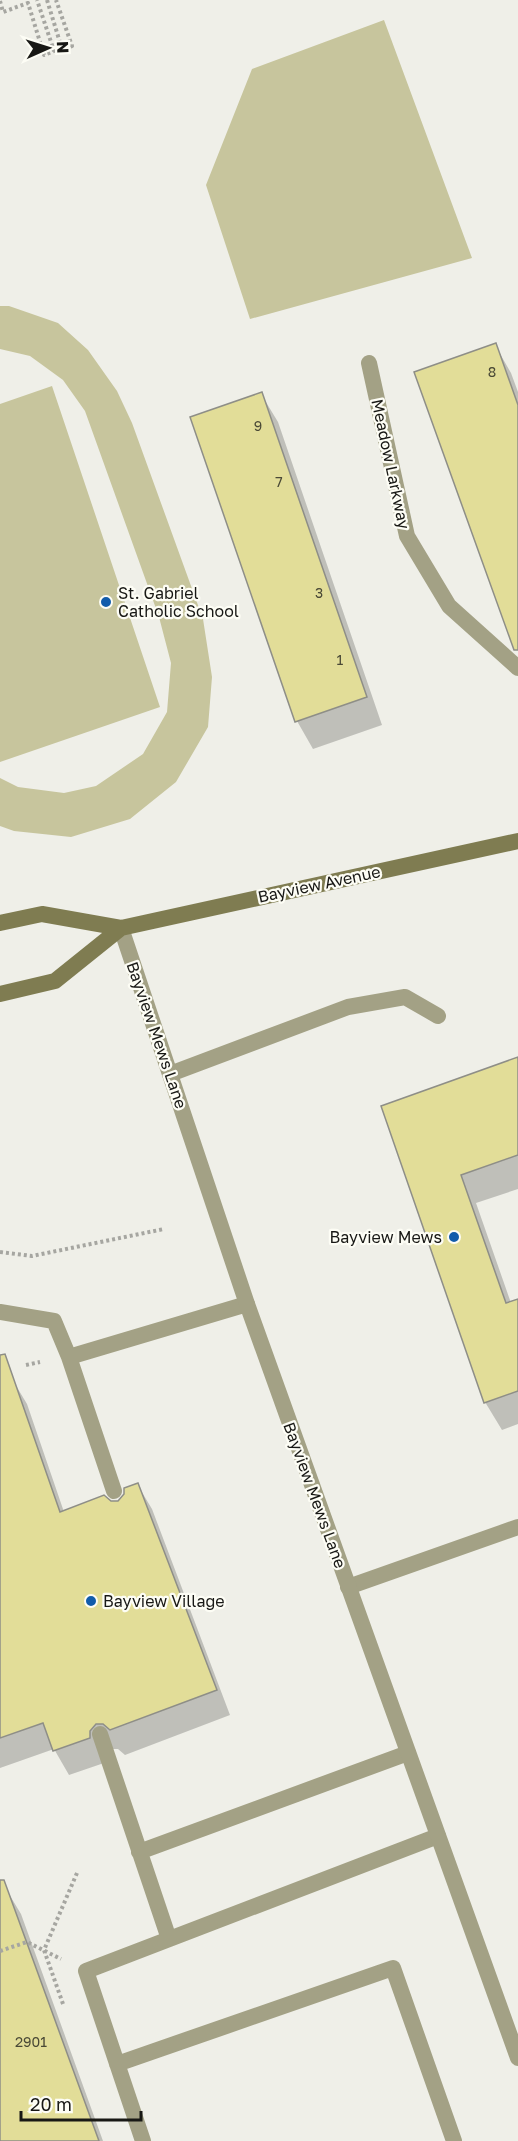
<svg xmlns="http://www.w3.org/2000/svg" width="518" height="2141" font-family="'Golos Text',sans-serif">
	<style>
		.green { fill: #c7c59d }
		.shadow { fill: #0003 }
		.building { fill: #e2dd98; stroke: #8e8e87; stroke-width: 1.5 }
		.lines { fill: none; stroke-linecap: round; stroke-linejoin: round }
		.path { stroke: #a6a6a1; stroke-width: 4; stroke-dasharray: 3 3; stroke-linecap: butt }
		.service { stroke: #a3a185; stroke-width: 16 }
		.minor { stroke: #a3a185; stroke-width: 16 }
		.secondary { stroke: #7f7c51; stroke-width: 16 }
		.poi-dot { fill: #115cab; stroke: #fdfdf5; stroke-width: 2 }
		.labels { text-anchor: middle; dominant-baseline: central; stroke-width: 4.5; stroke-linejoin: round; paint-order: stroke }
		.number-label { font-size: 14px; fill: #4a4936 }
		.street-label { font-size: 16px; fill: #181815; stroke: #fdfdf5 }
		.poi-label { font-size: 16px; fill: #181815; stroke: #fdfdf5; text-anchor: start }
	</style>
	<rect width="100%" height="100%" fill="#efefe8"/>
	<path class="green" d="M384,20L472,258L250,319L206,185L252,69Z
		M0,306H9L58,323L88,350L117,391L132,423L203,619L212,677L208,727L176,782L130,819L71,837L14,831L0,826V778L18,787L64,793L96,786L143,754L167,712L171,663L159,617L85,411L63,380L30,356L0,349Z
		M52,386L160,707L0,762V404Z"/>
	<path class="shadow" d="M495,345L511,373L518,392V642Z
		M261,394L278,422L382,725L313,749L297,721Z
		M518,1059V1189L476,1203L511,1303L518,1300V1424L502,1430L485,1402L382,1107Z
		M12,1379L27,1404L64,1512L119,1502L137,1484L152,1509L230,1715L125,1755L118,1749H111L104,1763L69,1775L54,1749L0,1768V1383Z
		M6,1889L21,1914L103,2141H0V1892Z"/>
	<path class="building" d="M496,343L518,405V650H514L414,372Z
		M262,392L367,697L295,722L190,417Z
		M518,1057V1155L461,1175L506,1303L518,1299V1391L484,1403L381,1106Z
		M5,1354L60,1512L104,1495L111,1501H118L124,1494V1488L138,1483L217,1690L110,1730L103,1724H96L90,1731V1738L53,1751L43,1723L0,1738V1355Z
		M0,1880H4L99,2141H0Z"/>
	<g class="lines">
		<path class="path" d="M47,0L62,49L72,46L56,0
			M0,1L3,12L28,3L44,55L54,51L37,0
			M0,1252L32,1256L164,1229
			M26,1365L40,1362
			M0,1951L27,1942L61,1959
			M63,2004L44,1950L77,1873"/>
		<path class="service" d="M170,1074L348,1007L405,997L438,1016
			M0,1312L54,1321L69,1357L114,1491
			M69,1357L247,1304
			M348,1587L518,1527
			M100,1734L169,1939
			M139,1852L408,1753
			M117,2064L393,1968L454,2141
			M143,2141L86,1971L438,1836"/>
		<path class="minor" d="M369,363L407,536L449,606L518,668
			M121,928L247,1304L518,2058"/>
		<path class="secondary" d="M0,923L42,914L121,928L518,841
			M0,994L55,981L121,928"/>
	</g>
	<g class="poi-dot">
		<circle cx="106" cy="602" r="6"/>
		<circle cx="454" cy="1237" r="6"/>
		<circle cx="91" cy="1601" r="6"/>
	</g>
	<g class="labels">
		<g class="number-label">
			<text x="492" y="371">8</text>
			<text x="258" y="425">9</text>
			<text x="279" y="481">7</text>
			<text x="319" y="592">3</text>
			<text x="340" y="659">1</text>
			<text x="31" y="2041">2901</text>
		</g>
		<g class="street-label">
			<text transform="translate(391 464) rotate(78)">Meadow Larkway</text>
			<text transform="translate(319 884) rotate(-12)">Bayview Avenue</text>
			<text transform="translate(157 1035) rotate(71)">Bayview Mews Lane</text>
			<text transform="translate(315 1495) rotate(70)">Bayview Mews Lane</text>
		</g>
		<g class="poi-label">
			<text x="118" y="593">St. Gabriel<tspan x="118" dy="18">Catholic School</tspan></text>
			<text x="442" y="1237" text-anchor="end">Bayview Mews</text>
			<text x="103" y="1601">Bayview Village</text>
		</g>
	</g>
	<g transform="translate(48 48) rotate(87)" stroke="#fdfdf5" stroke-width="4.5" paint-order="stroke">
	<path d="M0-4.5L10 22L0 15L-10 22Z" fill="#181815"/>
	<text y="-9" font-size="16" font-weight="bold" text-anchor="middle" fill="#181815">N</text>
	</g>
	<path d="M21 2111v9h120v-9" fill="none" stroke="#181815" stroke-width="3"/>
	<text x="30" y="2111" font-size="18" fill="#181815" stroke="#fdfdf5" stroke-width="4.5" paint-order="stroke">20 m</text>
</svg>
